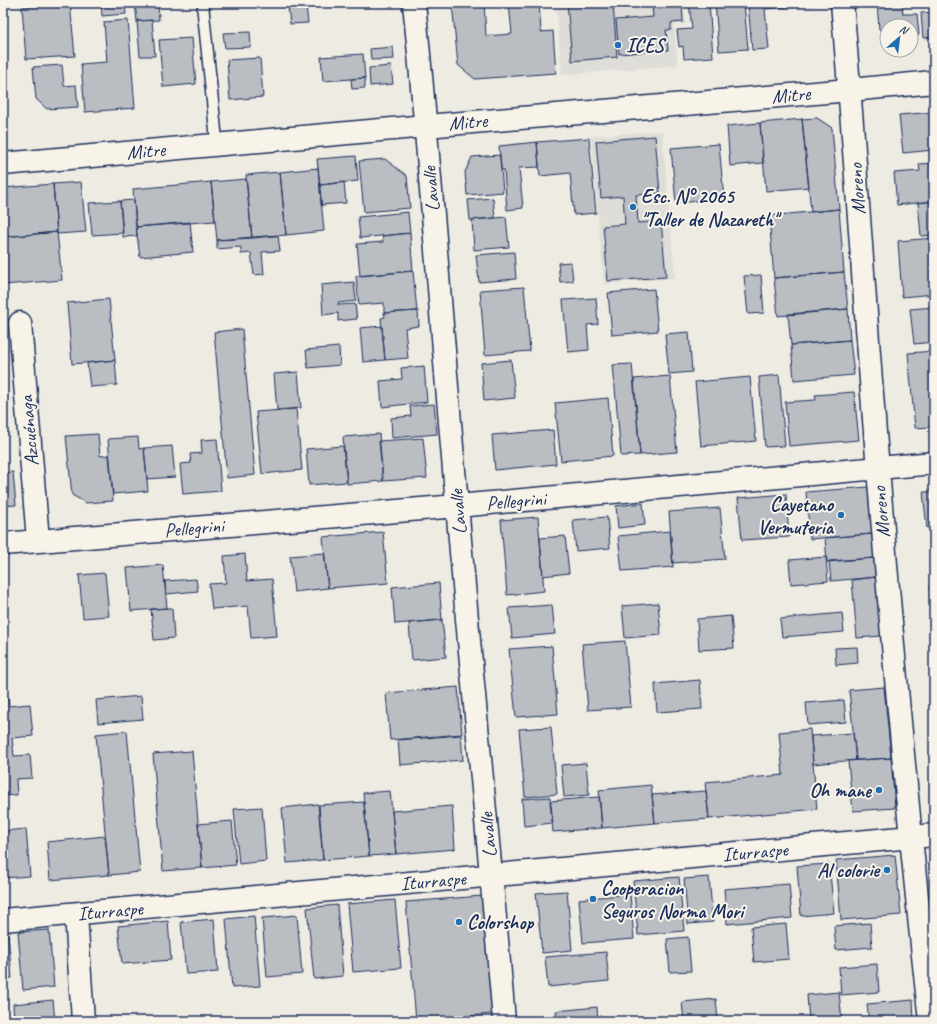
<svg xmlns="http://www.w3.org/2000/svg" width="937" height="1024" font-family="Caveat,sans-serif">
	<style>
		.built { fill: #deddd8 }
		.building { fill: #babdc2; stroke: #1b2f5e }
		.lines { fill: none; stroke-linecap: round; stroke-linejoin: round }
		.lane-casing { stroke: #1b2f5e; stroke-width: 14 }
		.street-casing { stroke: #1b2f5e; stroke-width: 25 }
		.secondary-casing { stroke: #1b2f5e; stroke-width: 25 }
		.lane { stroke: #f7f3e8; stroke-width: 11 }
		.street { stroke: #f7f3e8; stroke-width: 22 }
		.secondary { stroke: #f7f3e8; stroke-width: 22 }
		.poi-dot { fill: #1f6fb2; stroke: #f7f3e8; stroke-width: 1.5 }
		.labels { text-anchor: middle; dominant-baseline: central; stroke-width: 4; stroke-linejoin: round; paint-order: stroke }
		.poi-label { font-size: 20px; font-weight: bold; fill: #1b2f5e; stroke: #f7f3e8; text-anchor: start }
		.street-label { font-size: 20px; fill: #1b2f5e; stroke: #f7f3e8 }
	</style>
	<rect width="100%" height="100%" fill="#eeebe2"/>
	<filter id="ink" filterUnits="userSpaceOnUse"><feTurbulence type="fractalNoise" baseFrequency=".025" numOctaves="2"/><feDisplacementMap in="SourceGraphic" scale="8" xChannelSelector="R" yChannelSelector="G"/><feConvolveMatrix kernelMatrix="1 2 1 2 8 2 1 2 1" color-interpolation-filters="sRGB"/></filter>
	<g filter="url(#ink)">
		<path class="built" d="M556,3H684L686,24L674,25L678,65L562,75Z
			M662,131L675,278L604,284L591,136Z"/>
		<path class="building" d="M70,3L75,56L26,59L22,7Z
			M101,3H125L126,14L102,16Z
			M135,3H158L159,20L137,21Z
			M452,3H484L486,36L512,34L509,3H539L541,32L553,31L556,73L475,79L458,65Z
			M567,3H613L617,57L572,61Z
			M652,3H682L683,22L671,23V30H666L668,50L619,54L616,20L653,17Z
			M689,3H709L713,57L684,59L683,46L679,47L677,30L692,29Z
			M715,3H744L748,49L719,51Z
			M748,3H821V4L765,9L769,49L752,50Z
			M877,3H902L903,14H917L919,35H911V26H887V35L879,29Z
			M306,5L308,23L290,24L288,7Z
			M934,12V37L923,38L921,13Z
			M128,20L135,108L85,112L81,64L107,62L104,22Z
			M152,20L155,56H140L137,21Z
			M250,32L251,47L225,48L223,33Z
			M192,38L196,84L163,87L159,40Z
			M393,47L394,59L371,60L370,49Z
			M363,54L365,78L323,81L321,57Z
			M260,58L263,97L230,100L227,60Z
			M62,65L64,86L76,85L78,107L47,109L36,99L33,67Z
			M391,66L393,84L370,86L369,68Z
			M365,78V88L352,89L351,79Z
			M934,112V150L903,153L899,115Z
			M817,118L832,128L839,209L811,212L802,119Z
			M802,119L809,187L766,191L760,123Z
			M760,123L763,163L730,166L727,126Z
			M655,136L660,193L636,195L638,223L661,221L666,277L608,281L603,226L625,224L623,196L601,198L596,141Z
			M589,138L596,213L574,215L570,173L540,176L537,142Z
			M537,142L539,167L519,168L523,208L507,210L504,170H501L499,146Z
			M719,144L724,199L676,203L671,148Z
			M500,155L503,192L467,195L465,172L472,157Z
			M356,156L358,181L320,185L317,159Z
			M385,159L407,176L410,208L364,212L359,161Z
			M934,163V201L897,205L894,173L920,171L919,164Z
			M318,168L324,231L286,235L280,172Z
			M280,172L286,235L252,238L246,175Z
			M246,179L252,238L217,240L211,182Z
			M81,182L86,232L57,234L53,184Z
			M211,182L215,221L136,227L133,189Z
			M344,182L346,203L321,205L320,185Z
			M53,184L57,232L3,237V188Z
			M493,198L495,218L470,220L468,200Z
			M134,200L137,236L123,237L120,201Z
			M120,201L123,233L92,235L89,203Z
			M934,201V235L921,236L918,203Z
			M839,209L844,272L774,278L769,216Z
			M408,212L410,233L360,238L358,217Z
			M506,217L509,247L474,250L472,220Z
			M190,222L193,252L140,257L136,227Z
			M57,232L62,280L3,285V237Z
			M410,233L413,271L360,276L357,244L383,242L382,236Z
			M278,235L280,251L262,252L264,274L254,275L251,253L241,254V247L217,249V240Z
			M934,238V294L902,297L898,241Z
			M514,252L516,279L479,282L476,255Z
			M571,262L573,281L560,282L558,263Z
			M413,271L417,311L384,313V303L359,305L356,276Z
			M844,272L848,309L778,316L774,278Z
			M761,275L764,313L748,314L744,276Z
			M354,282L356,301L338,303V305L355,304L357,319L338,321V313L323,315L321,285Z
			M524,287L530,351L485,355L480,290Z
			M654,289L658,331L612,335L608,293Z
			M596,298L598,324L587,325L589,350L568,352L563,300Z
			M109,299L115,360L72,364L67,303Z
			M934,307V342L914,344L910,309Z
			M848,309L850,340L791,345L788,314Z
			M418,311L419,326L405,328L408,358L385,360L381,318L385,317L384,313Z
			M382,326L385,360L363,362L360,328Z
			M242,329L255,475L227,478L214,332Z
			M689,332L692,372L669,374L665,334Z
			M850,340L854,375L794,380L791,345Z
			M339,347L340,365L308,368L306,350Z
			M934,351V427L915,428L908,353Z
			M115,360L117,385L90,387L87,363Z
			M511,360L515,398L484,401L481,363Z
			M632,364L640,455L621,456L613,365Z
			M424,366L427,402L382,407L380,381L402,379L401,368Z
			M298,372L301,408L277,410L274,374Z
			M779,375L785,446L765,447L759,377Z
			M670,376L677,452L640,455L634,379Z
			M750,377L756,441L701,446L695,382Z
			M854,392L859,440L789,446L785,402L816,400L815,395Z
			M608,398L613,456L561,461L555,403Z
			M434,404L437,434L392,438L391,418L411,416L410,406Z
			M296,409L302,470L262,474L256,412Z
			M553,430L556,464L495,470L492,435Z
			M98,434L100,456L109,455L113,501L86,503L72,495L66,436Z
			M379,434L383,481L347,484L343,437Z
			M138,437L139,449L144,448L148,491L113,494L108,439Z
			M423,438L427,478L383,481L379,441Z
			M217,439L221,491L183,494L180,464L191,463L190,454L202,453L201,440Z
			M172,446L175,477L147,479L144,448Z
			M343,446L347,482L309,485L306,449Z
			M13,472L16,505L3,506V473Z
			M868,487L872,534L810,539L806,492Z
			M923,492H934V527L927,528Z
			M786,494L789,537L742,540L738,498Z
			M643,503L645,525L618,528L616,506Z
			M720,508L725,559L673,563L669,512Z
			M538,517L544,591L507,595L501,520Z
			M607,517L610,548L576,551L573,520Z
			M670,531L673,567L622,571L618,536Z
			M383,532L388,583L328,588L323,537Z
			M872,534L874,558L827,562L825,538Z
			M565,536L569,573L543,576L540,538Z
			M324,553L328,588L294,592L290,556Z
			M245,554L247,581L272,579L277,636L251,638L248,606L212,609L209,584L226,583L224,556Z
			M826,557L828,581L791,584L789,560Z
			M874,558L876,577L831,581L829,561Z
			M163,565L167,608L131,611L127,568Z
			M105,573L109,616L83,618L79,575Z
			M876,577L881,636L857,638L852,580Z
			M196,579L198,591L166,594L165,581Z
			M439,583L442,620L395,624L392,587Z
			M929,586H934V629H933Z
			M658,603L661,635L625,638L622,606Z
			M552,605L555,634L512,638L509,608Z
			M167,608H172L174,638L154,640L151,609Z
			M842,613L844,632L782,637L780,619Z
			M731,616L734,648L699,650L697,619Z
			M442,620L446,657L412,660L409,623Z
			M625,641L631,707L588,710L582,644Z
			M552,646L558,714L516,717L509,649Z
			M857,647L858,663L836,665L835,648Z
			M700,680L702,709L657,712L655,684Z
			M458,687L462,734L390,740L386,693Z
			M884,687L891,758L856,760L849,690Z
			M141,696L143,719L98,723L96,700Z
			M3,697H8L9,706L30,704L33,736L12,738L14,756L30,755L32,778L16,779L17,795L3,796Z
			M844,700L846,722L808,725L806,703Z
			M551,727L557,794L525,797L519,729Z
			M810,729L817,809L709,819L705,782L783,775L779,732Z
			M127,731L140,872L109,875L96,734Z
			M853,733L856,760L813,764L811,736Z
			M461,735L463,760L400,765L398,740Z
			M192,751L202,868L163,871L153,754Z
			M891,758L895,808L853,811L848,761Z
			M586,763L589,795L564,797L561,765Z
			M651,785L655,823L602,828L599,790Z
			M390,791L396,854L369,856L363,793Z
			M706,791L709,819L655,823L652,795Z
			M550,797L553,823L524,826L522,799Z
			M599,797L602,828L553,832L550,801Z
			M364,802L369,856L323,860L319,805Z
			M318,804L323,860L287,863L282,808Z
			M452,806L455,849L396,854L392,811Z
			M262,807L266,861L239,864L234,809Z
			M232,821L236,865L202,868L198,824Z
			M26,829L30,876L3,878V831Z
			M105,836L109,875L50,880L47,842Z
			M895,855L901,915L841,920L836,860Z
			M829,864L834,913L801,916L797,866Z
			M679,877L684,931L638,935L633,881Z
			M709,877L713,922L688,924L684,879Z
			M789,884L792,918L727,924L724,889Z
			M567,891L572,950L542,953L536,893Z
			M630,894L634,939L583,943L579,899Z
			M482,896L492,1014L416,1021L406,902Z
			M395,900L401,968L353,972L347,904Z
			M337,905L343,976L314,979L307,908Z
			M297,915L302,974L267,977L262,918Z
			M254,916L260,986L232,988L226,919Z
			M214,919L218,972L186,974L181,922Z
			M168,921L171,960L122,964L118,926Z
			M870,923L872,947L836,950L834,926Z
			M786,924L789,959L754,962L751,927Z
			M49,930L54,987L23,990L18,932Z
			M3,934H8L12,978L3,979Z
			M688,937L691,971L670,972L667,939Z
			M606,952L609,981L548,987L545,957Z
			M877,964L879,992L841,995L839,967Z
			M839,992L842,1021H809L807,995Z
			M716,999L718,1021H684L682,1002Z
			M53,1000L55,1021H14L13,1004Z
			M913,1000L914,1021H869L867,1004Z
			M597,1007L598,1021H557L556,1011Z"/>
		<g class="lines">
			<defs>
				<path id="lane" d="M203,9L217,145"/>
				<path id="street" d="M414,3C431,170 442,337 457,504C471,677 490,849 504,1021
					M842,3C856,158 865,314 878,469C893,653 910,837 930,1021
					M20,323L38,540
					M3,544L457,506L934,463
					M76,914L83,1021
					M3,920L934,835"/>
				<path id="secondary" d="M3,164L426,126L850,90L934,82"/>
			</defs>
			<use href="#lane" class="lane-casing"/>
			<use href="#street" class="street-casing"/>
			<use href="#secondary" class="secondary-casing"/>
			<use href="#lane" class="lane"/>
			<use href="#street" class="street"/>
			<use href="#secondary" class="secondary"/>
		</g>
	</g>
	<g class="poi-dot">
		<circle cx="618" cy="45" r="4"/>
		<circle cx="633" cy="207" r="4"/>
		<circle cx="841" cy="515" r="4"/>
		<circle cx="879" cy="790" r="4"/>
		<circle cx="887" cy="870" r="4"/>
		<circle cx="593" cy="899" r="4"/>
		<circle cx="459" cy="922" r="4"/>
	</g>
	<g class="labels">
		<g class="poi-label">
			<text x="626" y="45">ICES</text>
			<text x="641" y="196">Esc. N° 2065<tspan x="641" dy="23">"Taller de Nazareth"</tspan></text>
			<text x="833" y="504" text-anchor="end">Cayetano<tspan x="833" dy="23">Vermuteria</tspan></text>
			<text x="871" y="790" text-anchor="end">Oh mane</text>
			<text x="879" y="870" text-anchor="end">Al colorie</text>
			<text x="601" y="888">Cooperacion<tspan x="601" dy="23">Seguros Norma Mori</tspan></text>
			<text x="467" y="922">Colorshop</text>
		</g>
		<g class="street-label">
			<text transform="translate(791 95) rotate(-5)">Mitre</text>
			<text transform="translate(468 122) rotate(-5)">Mitre</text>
			<text transform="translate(146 151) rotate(-5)">Mitre</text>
			<text transform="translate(431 189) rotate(-95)">Lavalle</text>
			<text transform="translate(857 189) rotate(-94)">Moreno</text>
			<text transform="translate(29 431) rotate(-95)">Azcuénaga</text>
			<text transform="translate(516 501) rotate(-5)">Pellegrini</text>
			<text transform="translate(458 512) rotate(-95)">Lavalle</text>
			<text transform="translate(881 512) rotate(-95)">Moreno</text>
			<text transform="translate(194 528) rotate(-5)">Pellegrini</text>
			<text transform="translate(488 835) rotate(-95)">Lavalle</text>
			<text transform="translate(755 852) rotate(-5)">Iturraspe</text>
			<text transform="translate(433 881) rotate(-5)">Iturraspe</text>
			<text transform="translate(110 911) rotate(-5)">Iturraspe</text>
		</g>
	</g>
	<rect width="937" height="1024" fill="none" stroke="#f7f3e8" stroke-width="16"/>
	<rect x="8" y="8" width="921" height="1008" fill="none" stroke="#1b2f5e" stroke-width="1.5" filter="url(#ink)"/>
	<g transform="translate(899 38) rotate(28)"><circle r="19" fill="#f7f3e8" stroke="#9fa5b1"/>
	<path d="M0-3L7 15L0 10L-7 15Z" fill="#1f6fb2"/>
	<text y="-6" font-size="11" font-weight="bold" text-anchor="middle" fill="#1b2f5e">N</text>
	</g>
</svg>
